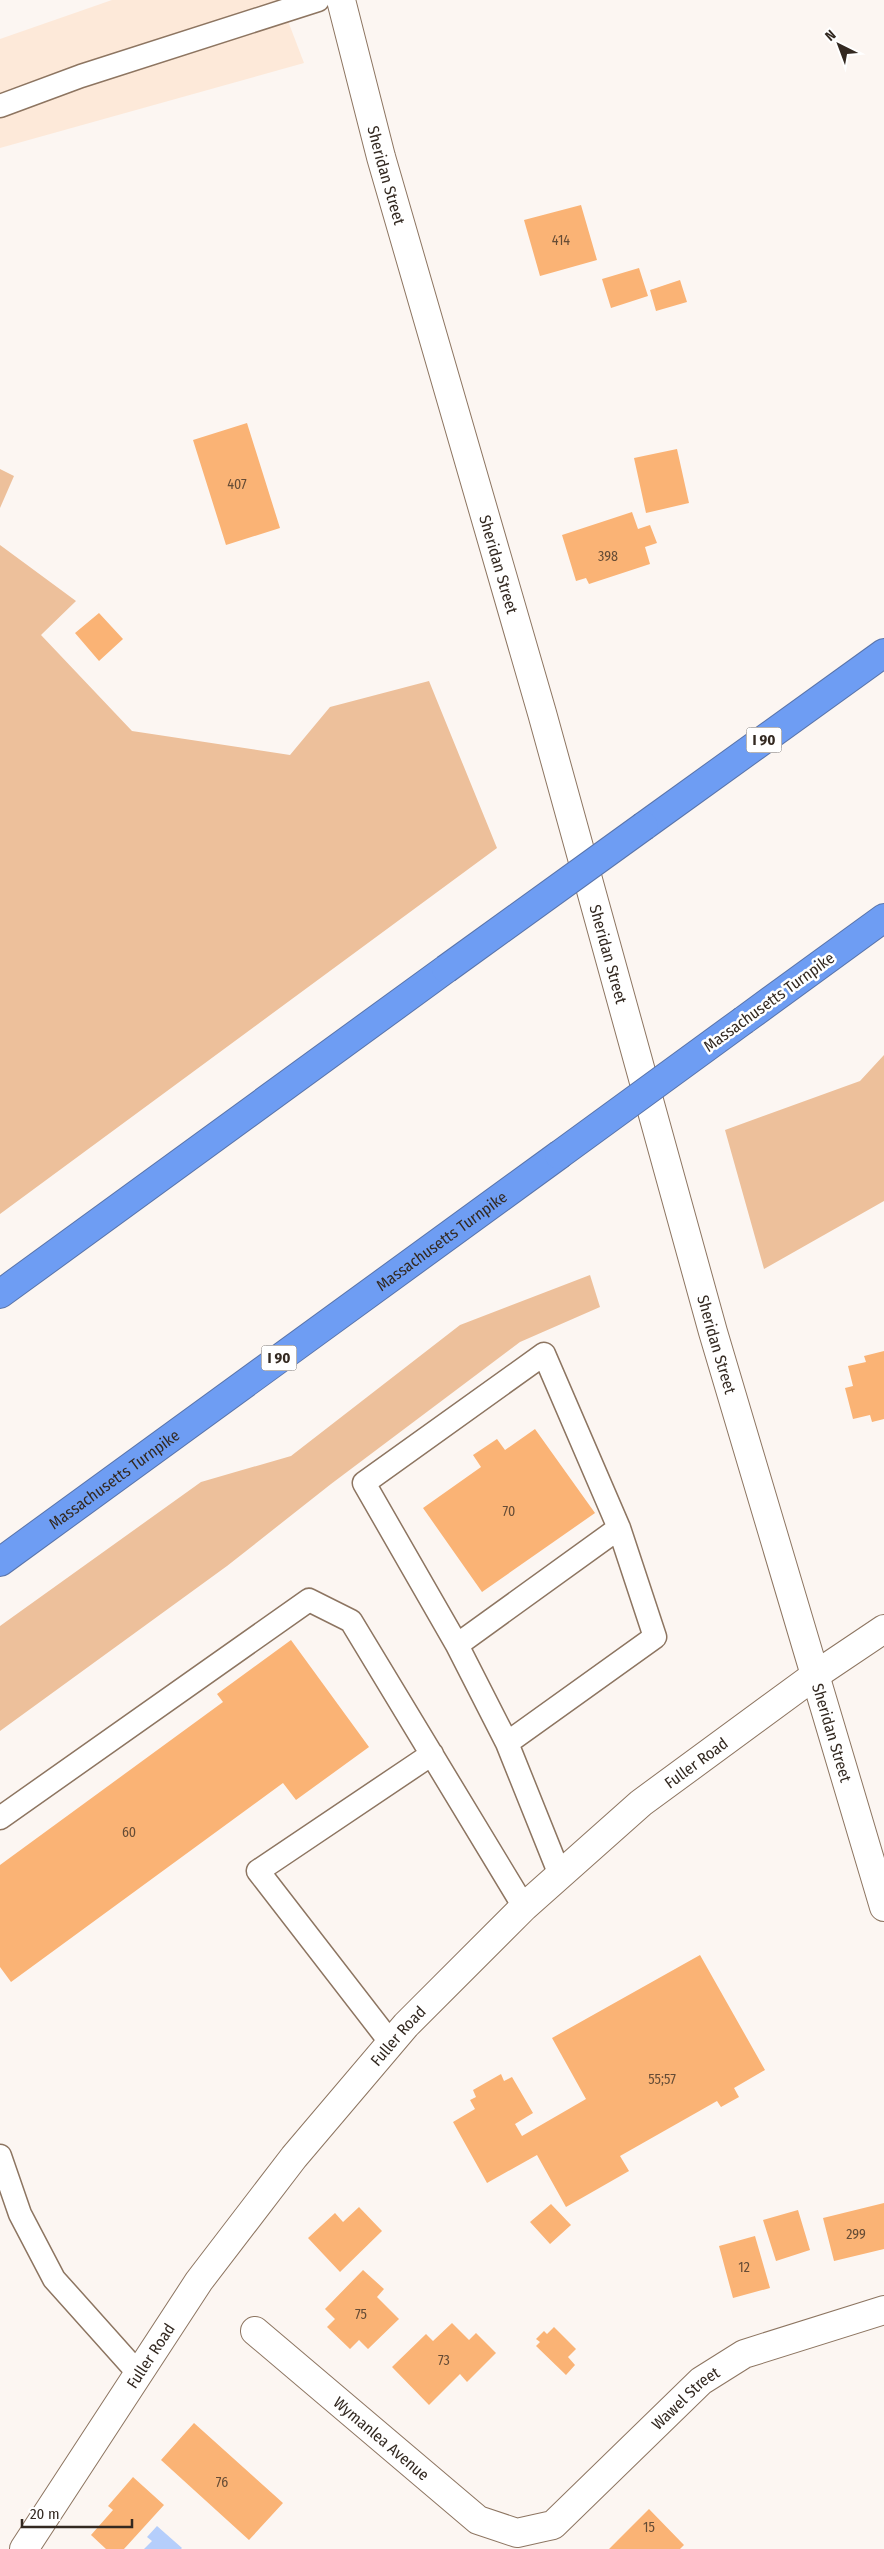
<svg xmlns="http://www.w3.org/2000/svg" width="884" height="2549" font-family="'Fira Sans Condensed',sans-serif">
	<style>
		.built { fill: #fde9d9 }
		.green { fill: #edc09b }
		.water { fill: #b5cefb }
		.building { fill: #fab375 }
		.lines { fill: none; stroke-linecap: round; stroke-linejoin: round }
		.lane-casing { stroke: #8d7561; stroke-width: 25 }
		.street-casing { stroke: #8d7561; stroke-width: 30 }
		.secondary-casing { stroke: #8d7561; stroke-width: 30 }
		.highway-casing { stroke: #5974aa; stroke-width: 30 }
		.lane { stroke: #fff; stroke-width: 22 }
		.street { stroke: #fff; stroke-width: 28 }
		.secondary { stroke: #fff; stroke-width: 28 }
		.highway { stroke: #6e9df3; stroke-width: 28 }
		.highway-bridge-casing { stroke: #5974aa; stroke-width: 30; stroke-linecap: butt }
		.highway-bridge { stroke: #6e9df3; stroke-width: 28 }
		.labels { text-anchor: middle; dominant-baseline: central; stroke-width: 5; stroke-linejoin: round; paint-order: stroke }
		.number-label { font-size: 14px; fill: #654c36 }
		.shield { fill: #fff; stroke: #706964; stroke-width: 1 }
		.shield-label { font-size: 15px; font-weight: bold; fill: #332921 }
		.street-label { font-size: 16px; fill: #332921; stroke: #fff }
	</style>
	<rect width="100%" height="100%" fill="#fcf6f2"/>
	<path class="built" d="M112,0H280L304,63L0,148V39Z"/>
	<path class="green" d="M0,469L14,476L0,508Z
		M0,545L76,601L41,635L132,731L290,755L330,707L429,681L497,848L0,1214Z
		M884,1055V1201L764,1269L725,1130L860,1081Z
		M590,1275L600,1307L520,1342L331,1484L227,1566L0,1731V1626L201,1482L291,1456L460,1325Z"/>
	<path class="water" d="M157,2526L182,2548L181,2549H144L152,2541L147,2537Z"/>
	<path class="building" d="M581,205L597,260L540,276L524,220Z
		M639,268L648,296L611,308L602,279Z
		M680,280L687,302L656,311L650,290Z
		M247,423L280,528L226,545L193,440Z
		M677,449L689,503L646,513L634,458Z
		M632,512L638,529L650,525L657,543L645,547L650,564L589,584L586,578L576,581L562,535Z
		M99,613L123,639L99,661L75,633Z
		M884,1351V1419L872,1422L870,1415L853,1419L845,1388L853,1386L848,1366L866,1362L864,1356Z
		M535,1429L595,1513L482,1592L423,1508L481,1467L473,1455L497,1439L505,1450Z
		M291,1640L369,1747L296,1800L283,1783L11,1982L0,1967V1865L223,1702L217,1694Z
		M700,1955L765,2070L734,2088L739,2097L721,2107L717,2101L620,2156L629,2171L566,2207L537,2155L487,2183L453,2122L475,2109L470,2100L476,2097L473,2090L501,2074L504,2081L512,2077L533,2113L515,2124L522,2136L586,2099L552,2038Z
		M884,2203V2249L834,2261L823,2218Z
		M551,2204L571,2225L550,2244L530,2222Z
		M359,2207L382,2231L340,2272L308,2238L335,2213L343,2222Z
		M798,2210L810,2250L776,2261L763,2220Z
		M755,2236L770,2288L733,2298L719,2246Z
		M363,2270L384,2289L377,2297L399,2319L368,2349L359,2340L350,2349L327,2327L335,2319L325,2309Z
		M452,2323L469,2340L476,2333L496,2353L467,2382L460,2374L429,2405L392,2367L426,2334L433,2341Z
		M554,2327L576,2349L568,2357L575,2365L566,2375L536,2346L540,2342L536,2339L544,2331L547,2334Z
		M194,2423L283,2503L249,2540L161,2460Z
		M133,2477L164,2505L124,2549H106L91,2535L113,2510L108,2506Z
		M649,2509L684,2545L680,2549H609Z"/>
	<g class="lines">
		<defs>
			<path id="lane" d="M0,106L81,76L318,0
				M457,1645L619,1528
				M507,1743L457,1645L364,1483L544,1354L619,1528L655,1637L507,1743L560,1875
				M0,1818L309,1600L351,1621L524,1907
				M391,2043L258,1871L432,1754
				M0,2156L20,2214L54,2279L139,2374"/>
			<g id="street">
				<path id="s1" d="M255,2331L478,2520L517,2533L553,2525L701,2381L744,2354L884,2310"/>
			</g>
			<g id="secondary">
				<path id="s2" d="M341,0L381,157L542,713L713,1332L884,1907"/>
				<path id="s3" d="M24,2549L199,2281L294,2157L406,2025L524,1907L641,1803L814,1676L884,1629"/>
			</g>
			<g id="highway">
				<path d="M644,826L884,653"/>
				<path d="M744,1020L884,918"/>
				<path d="M0,1294L446,969"/>
				<path id="s4" d="M0,1562L559,1155"/>
			</g>
		</defs>
		<use href="#lane" class="lane-casing"/>
		<use href="#street" class="street-casing"/>
		<use href="#secondary" class="secondary-casing"/>
		<use href="#highway" class="highway-casing"/>
		<use href="#lane" class="lane"/>
		<use href="#street" class="street"/>
		<use href="#secondary" class="secondary"/>
		<use href="#highway" class="highway"/>
		<defs>
			<path id="highway-bridge" d="M446,969L644,826
				M559,1155L744,1020"/>
		</defs>
		<use href="#highway-bridge" class="highway-bridge-casing"/>
		<use href="#highway-bridge" class="highway-bridge"/>
	</g>
	<g class="labels">
		<g class="number-label">
			<text x="561" y="240">414</text>
			<text x="237" y="484">407</text>
			<text x="608" y="556">398</text>
			<text x="509" y="1511">70</text>
			<text x="129" y="1832">60</text>
			<text x="662" y="2079">55;57</text>
			<text x="856" y="2234">299</text>
			<text x="744" y="2267">12</text>
			<text x="361" y="2314">75</text>
			<text x="444" y="2360">73</text>
			<text x="222" y="2482">76</text>
			<text x="649" y="2527">15</text>
		</g>
		<g class="shield">
			<rect x="746.5" y="727.5" width="35" height="25" rx="4"/>
			<rect x="261.5" y="1345.5" width="35" height="25" rx="4"/>
		</g>
		<g class="shield-label">
			<text x="764" y="740">I 90</text>
			<text x="279" y="1358">I 90</text>
		</g>
		<g class="street-label">
			<text stroke="none"><textPath href="#s2" startOffset="181">Sheridan Street</textPath></text>
			<text stroke="none"><textPath href="#s2" startOffset="586">Sheridan Street</textPath></text>
			<text stroke="none"><textPath href="#s2" startOffset="991">Sheridan Street</textPath></text>
			<text transform="translate(769 1002) rotate(-36)">Massachusetts Turnpike</text>
			<text stroke="none"><textPath href="#s4" startOffset="546">Massachusetts Turnpike</textPath></text>
			<text stroke="none"><textPath href="#s2" startOffset="1396">Sheridan Street</textPath></text>
			<text stroke="none"><textPath href="#s4" startOffset="141">Massachusetts Turnpike</textPath></text>
			<text stroke="none"><textPath href="#s2" startOffset="1801">Sheridan Street</textPath></text>
			<text stroke="none"><textPath href="#s3" startOffset="1041">Fuller Road</textPath></text>
			<text stroke="none"><textPath href="#s3" startOffset="636">Fuller Road</textPath></text>
			<text stroke="none"><textPath href="#s3" startOffset="231">Fuller Road</textPath></text>
			<text stroke="none"><textPath href="#s1" startOffset="554">Wawel Street</textPath></text>
			<text stroke="none"><textPath href="#s1" startOffset="166">Wymanlea Avenue</textPath></text>
		</g>
	</g>
	<g transform="translate(839 45) rotate(318)" stroke="#ffffff" stroke-width="4" paint-order="stroke">
	<path d="M0-4L9 19L0 12L-9 19Z" fill="#332921"/>
	<text y="-8" font-size="14" font-weight="bold" text-anchor="middle" fill="#332921">N</text>
	</g>
	<path d="M22 2519v8h110v-8" fill="none" stroke="#332921" stroke-width="2.5"/>
	<text x="30" y="2519" font-size="15" fill="#332921" stroke="#ffffff" stroke-width="4" paint-order="stroke">20 m</text>
</svg>
